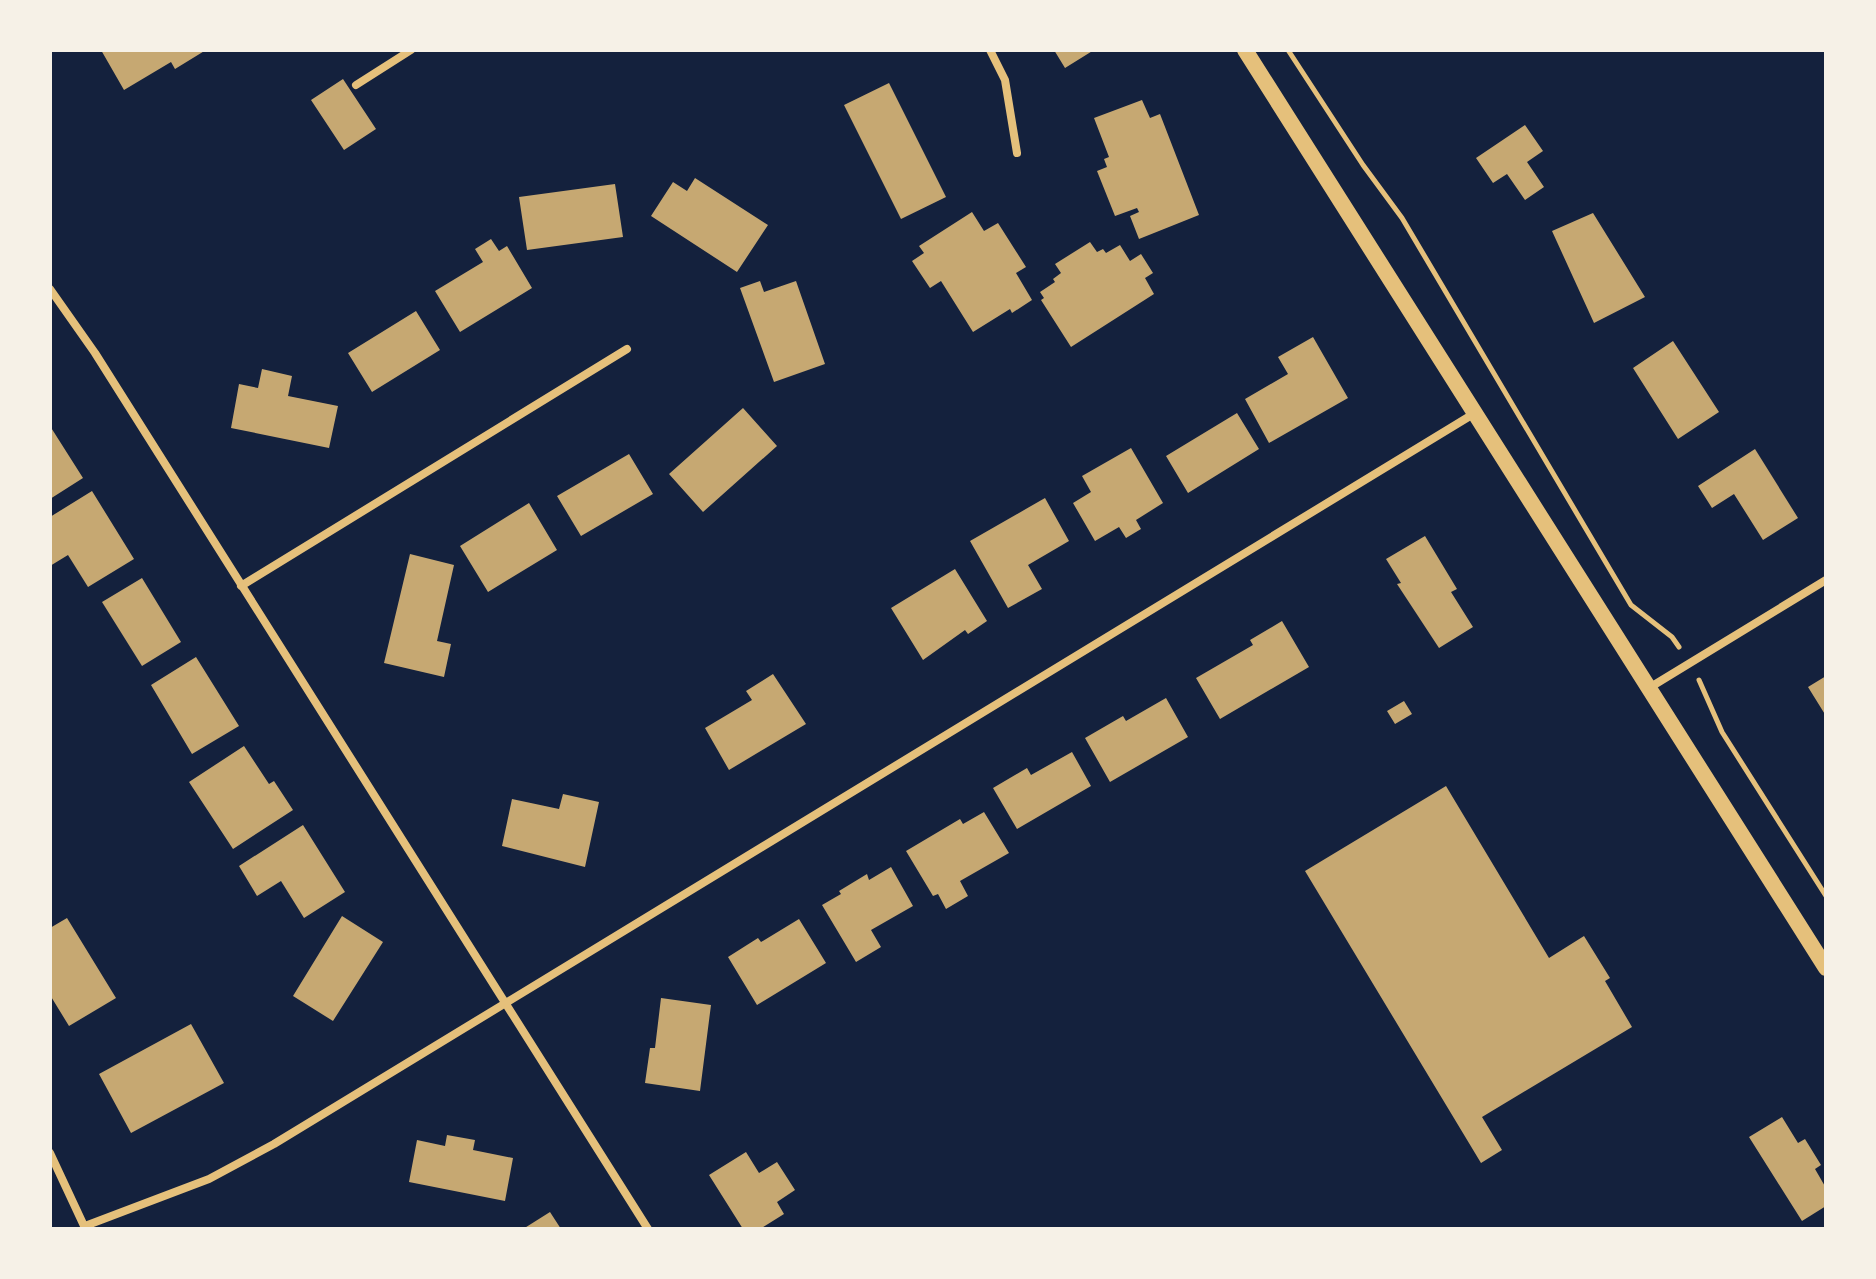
<svg xmlns="http://www.w3.org/2000/svg" width="1876" height="1279" font-family="Signika,sans-serif">
	<style>
		.building { fill: #c6a872 }
		.lines { fill: none; stroke-linecap: round; stroke-linejoin: round }
		.path { stroke: #e5c07b; stroke-width: 5 }
		.minor { stroke: #e5c07b; stroke-width: 8 }
		.secondary { stroke: #e5c07b; stroke-width: 16 }
	</style>
	<rect width="100%" height="100%" fill="#14213d"/>
	<path class="building" d="M101,50H206L175,69L171,62L124,90Z
		M1054,50H1094L1065,68Z
		M343,79L376,129L344,150L311,100Z
		M889,83L946,197L901,219L844,105Z
		M1142,100L1150,118L1160,114L1199,215L1139,239L1130,216L1139,212L1137,208L1115,216L1097,171L1107,167L1104,159L1109,157L1094,118Z
		M1525,125L1543,151L1527,162L1544,187L1525,200L1507,174L1493,183L1476,158Z
		M695,178L768,225L737,272L651,216L673,182L687,191Z
		M615,184L623,237L527,250L519,197Z
		M972,212L984,231L998,223L1026,267L1016,273L1032,300L1012,313L1010,309L973,332L941,281L930,288L912,261L924,253L919,246Z
		M1593,213L1645,297L1594,323L1552,231Z
		M491,239L499,251L507,246L532,288L460,332L435,291L483,262L475,249Z
		M1090,242L1097,252L1103,249L1106,253L1120,245L1130,261L1141,254L1153,273L1145,278L1154,294L1071,347L1041,300L1044,298L1040,292L1055,282L1053,279L1061,273L1055,264Z
		M760,281L764,292L796,281L825,364L774,382L740,288Z
		M416,311L440,350L372,392L348,353Z
		M1313,337L1348,398L1269,443L1245,399L1288,374L1278,357Z
		M1673,341L1719,412L1678,439L1633,368Z
		M262,369L292,376L288,396L338,406L329,448L231,428L239,384L258,388Z
		M743,408L777,446L703,512L669,474Z
		M1237,413L1259,449L1188,493L1166,456Z
		M50,426L83,478L50,499Z
		M1131,448L1163,503L1136,520L1141,529L1126,538L1119,527L1095,541L1073,503L1091,492L1082,476Z
		M1755,449L1798,518L1763,540L1734,494L1712,508L1698,486Z
		M629,454L653,494L581,536L557,496Z
		M92,491L134,559L88,587L68,555L50,566V517Z
		M1045,498L1069,541L1028,565L1042,589L1008,608L970,541Z
		M529,503L557,550L488,592L460,546Z
		M1425,536L1457,589L1451,592L1473,627L1439,648L1397,584L1401,583L1386,559Z
		M410,554L454,565L437,641L451,644L444,677L384,663Z
		M955,569L987,621L968,634L965,630L923,660L891,608Z
		M142,578L181,642L142,666L102,602Z
		M1282,621L1309,667L1220,719L1196,678L1253,645L1250,640Z
		M196,657L239,726L192,754L151,685Z
		M773,674L806,724L729,770L705,728L752,700L746,691Z
		M1826,676V716L1808,687Z
		M1166,698L1188,737L1110,782L1085,738L1123,716L1126,721Z
		M1404,701L1412,714L1395,724L1387,711Z
		M244,746L269,784L274,781L293,810L233,849L189,782Z
		M1072,752L1091,786L1017,829L993,788L1027,768L1031,775Z
		M1446,786L1549,958L1584,936L1610,978L1605,981L1632,1027L1482,1117L1502,1150L1481,1163L1305,871Z
		M563,794L599,802L585,867L502,846L512,799L559,809Z
		M984,812L1009,853L960,881L968,896L946,909L938,894L933,896L906,851L960,819L963,824Z
		M303,825L345,892L304,918L281,881L257,896L239,866Z
		M891,867L913,906L871,930L881,947L856,962L822,905L841,894L839,891L867,874L869,880Z
		M342,916L383,942L333,1021L293,996Z
		M67,918L116,998L69,1026L50,995V928Z
		M799,919L826,963L757,1005L728,957L758,938L761,942Z
		M661,998L711,1005L700,1091L645,1083L650,1048H655Z
		M191,1024L224,1083L131,1133L99,1074Z
		M1782,1117L1798,1143L1805,1139L1821,1165L1815,1169L1826,1188V1206L1802,1221L1749,1137Z
		M447,1135L475,1140L473,1150L513,1158L505,1201L409,1182L417,1140L445,1146Z
		M746,1152L759,1173L777,1162L795,1190L777,1202L784,1214L760,1229H743L709,1175Z
		M550,1212L561,1229H523Z"/>
	<g class="lines">
		<path class="path" d="M1288,50L1363,165L1402,218L1631,605L1672,637L1679,647
			M1699,680L1722,732L1826,896"/>
		<path class="minor" d="M990,50L1005,80L1017,153
			M356,85L411,50
			M50,289L95,353L648,1229
			M241,586L627,349
			M1649,688L1826,580
			M50,1153L85,1228
			M85,1226L209,1179L274,1144L1475,413"/>
		<path class="secondary" d="M1245,50L1826,968"/>
	</g>
	<rect width="1876" height="1279" fill="none" stroke="#f6f1e7" stroke-width="104"/>
</svg>
